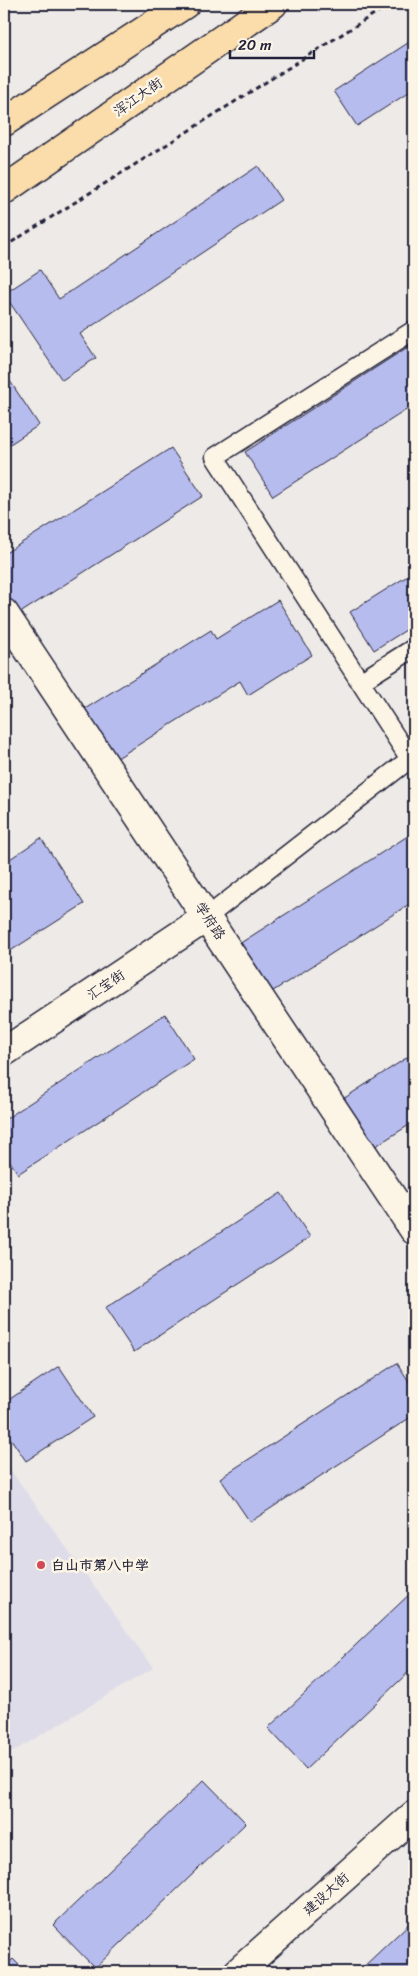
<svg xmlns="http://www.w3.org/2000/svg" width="418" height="1976" font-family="Sriracha,'LXGW WenKai TC',sans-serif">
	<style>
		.built { fill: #dedce9 }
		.building { fill: #b7bcee; stroke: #22223b }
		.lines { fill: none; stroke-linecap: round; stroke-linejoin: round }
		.lane-casing { stroke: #22223b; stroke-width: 21 }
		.secondary-casing { stroke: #22223b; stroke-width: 31 }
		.primary-casing { stroke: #22223b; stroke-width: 31 }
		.path { stroke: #22223b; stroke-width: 3; stroke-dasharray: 5 4; stroke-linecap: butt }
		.lane { stroke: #fcf5e5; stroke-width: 18 }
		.secondary { stroke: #fcf5e5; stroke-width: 28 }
		.primary { stroke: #fbddab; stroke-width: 28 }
		.poi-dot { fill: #d1495b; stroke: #fcf5e5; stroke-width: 2 }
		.labels { text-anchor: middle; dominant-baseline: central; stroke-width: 5; stroke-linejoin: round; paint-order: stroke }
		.street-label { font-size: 14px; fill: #22223b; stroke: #fcf5e5 }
		.poi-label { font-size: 14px; font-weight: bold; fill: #22223b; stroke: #fcf5e5; text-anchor: start }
	</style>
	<rect width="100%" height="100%" fill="#eeeae7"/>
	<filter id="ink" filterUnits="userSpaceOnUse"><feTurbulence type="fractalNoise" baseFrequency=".02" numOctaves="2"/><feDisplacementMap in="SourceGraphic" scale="10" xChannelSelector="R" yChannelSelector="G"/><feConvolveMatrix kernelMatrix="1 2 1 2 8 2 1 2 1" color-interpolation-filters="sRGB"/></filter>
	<g filter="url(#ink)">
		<path class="built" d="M4,1461L153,1668L4,1757Z"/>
		<path class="building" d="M4,4H15L4,11Z
			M414,39V89L357,126L334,91Z
			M258,166L281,200L80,334L96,358L62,380L4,294L40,270L59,299Z
			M414,343V405L273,496L245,452Z
			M4,372L39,425L4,448Z
			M171,448L203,496L17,615L4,594V554Z
			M414,572V625L374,650L350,612Z
			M278,600L312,655L248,695L240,681L111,762L80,712L211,630L216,639Z
			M414,832V901L270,993L239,944Z
			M41,838L84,904L4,955V863Z
			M165,1014L194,1059L18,1174L4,1152V1120Z
			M414,1053V1122L374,1147L343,1099Z
			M281,1193L310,1237L134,1352L105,1308Z
			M397,1363L414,1389V1415L250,1522L220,1478Z
			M59,1366L93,1417L26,1461L4,1429V1403Z
			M414,1590V1667L306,1769L268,1728Z
			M204,1780L246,1823L95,1968L53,1925Z
			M414,1919V1972H358Z
			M13,1959L26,1972H4V1968Z"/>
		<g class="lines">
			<defs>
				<path id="lane" d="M360,682L414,648
					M410,759L215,457L414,330
					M207,917L410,759L414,765"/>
				<path id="secondary" d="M4,613L414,1230
					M4,1052L207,917
					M238,1972L414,1815"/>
				<path id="primary" d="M4,122L185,4
					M4,190L273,4"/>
			</defs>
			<use href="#lane" class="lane-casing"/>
			<use href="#secondary" class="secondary-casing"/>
			<use href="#primary" class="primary-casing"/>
			<path class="path" d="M4,247L390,4"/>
			<use href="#lane" class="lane"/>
			<use href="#secondary" class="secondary"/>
			<use href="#primary" class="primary"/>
		</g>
	</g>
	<circle class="poi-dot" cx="41" cy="1565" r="5"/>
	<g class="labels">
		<g class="street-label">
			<text transform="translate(138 97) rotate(-35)">浑江大街</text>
			<text transform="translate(210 921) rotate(56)">学府路</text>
			<text transform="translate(106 985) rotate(-34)">汇宝街</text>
			<text transform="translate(326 1894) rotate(-42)">建设大街</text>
		</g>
		<g class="poi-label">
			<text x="51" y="1565">白山市第八中学</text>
		</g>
	</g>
	<rect width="418" height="1976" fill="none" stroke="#fcf5e5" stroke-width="20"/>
	<rect x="10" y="10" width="398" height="1956" fill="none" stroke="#22223b" stroke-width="2" filter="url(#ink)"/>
	<path d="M230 50v8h84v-8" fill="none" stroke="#22223b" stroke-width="2.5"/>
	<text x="238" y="50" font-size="15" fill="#22223b" stroke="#fcf5e5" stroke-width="4" paint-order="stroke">20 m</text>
</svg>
